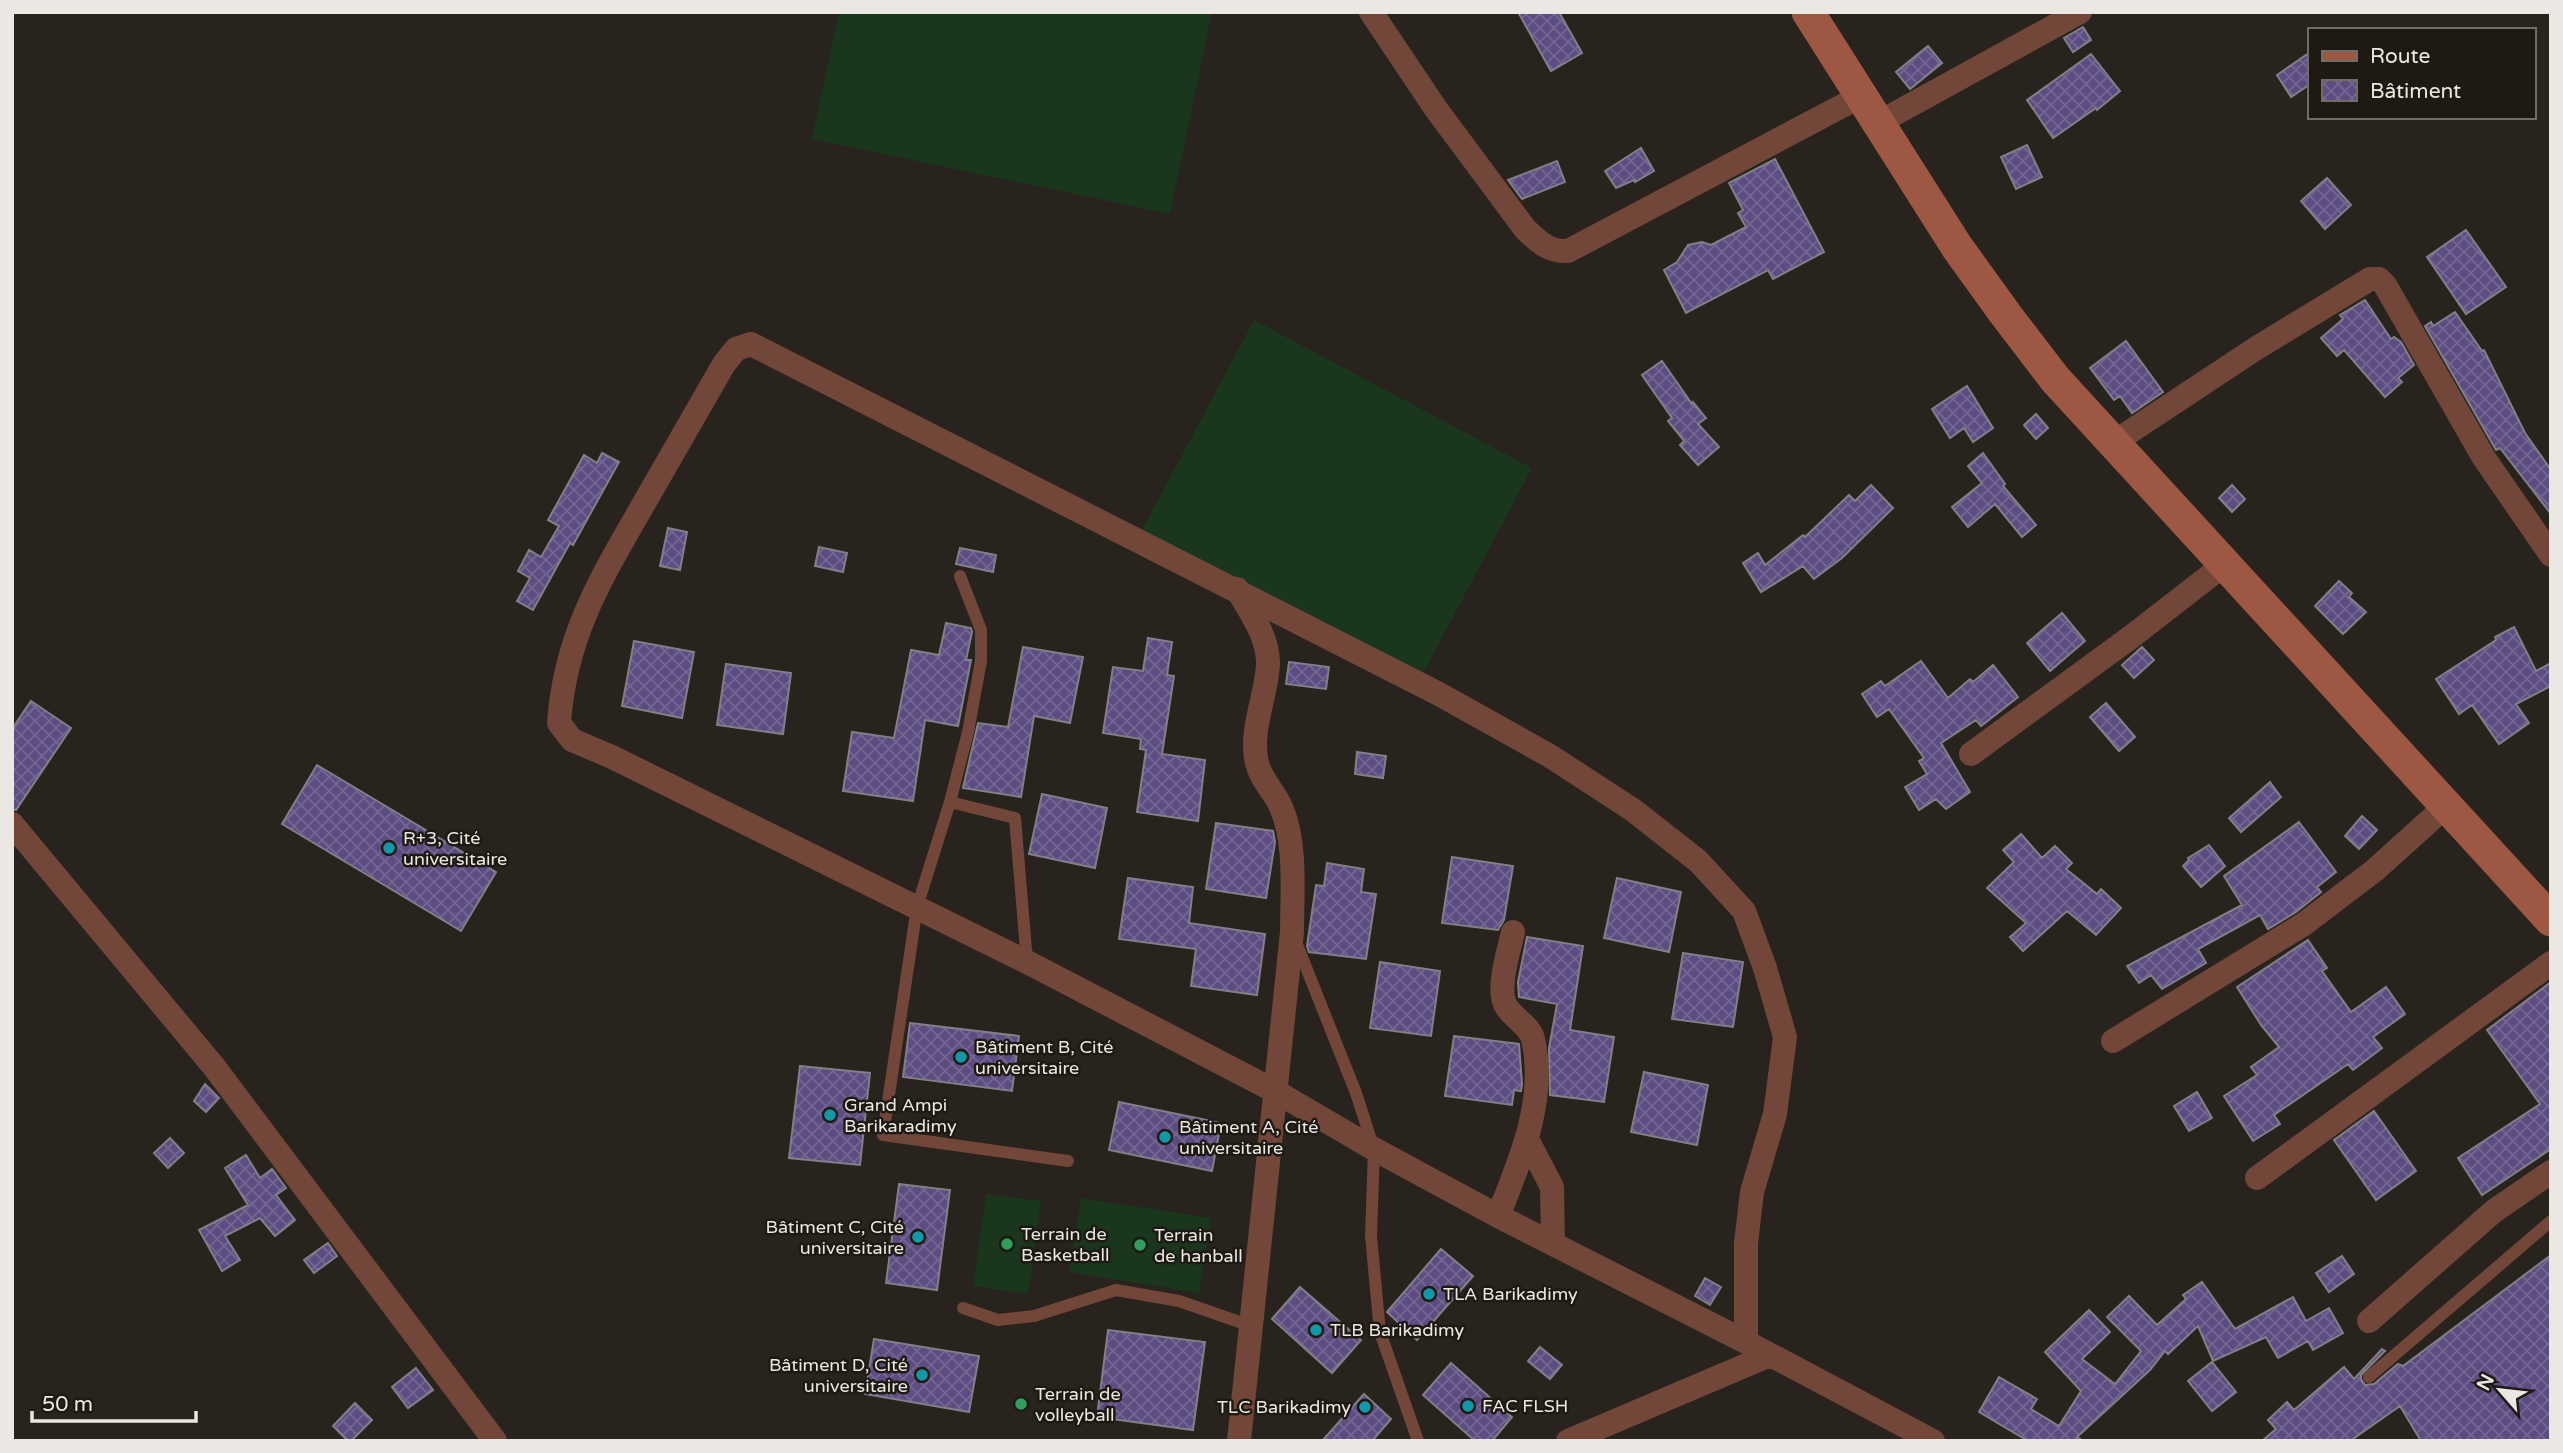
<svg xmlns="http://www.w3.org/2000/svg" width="2563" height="1453" font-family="'Varela Round',sans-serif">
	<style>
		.grass { fill: #1a361d }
		.building { fill: url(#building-cross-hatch); stroke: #817f88; stroke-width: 2 }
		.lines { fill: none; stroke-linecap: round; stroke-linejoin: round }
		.lane { stroke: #724638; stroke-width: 12 }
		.street { stroke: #724638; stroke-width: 24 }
		.secondary { stroke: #9e5742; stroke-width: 33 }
		.culture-dot { fill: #0f9aa8; stroke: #1f1913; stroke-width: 2.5 }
		.leisure-dot { fill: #2e9e5b; stroke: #1f1913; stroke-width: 2.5 }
		.labels { text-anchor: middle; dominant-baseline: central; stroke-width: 5; stroke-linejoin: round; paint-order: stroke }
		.poi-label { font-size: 18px; fill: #ebe8e3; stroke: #1f1913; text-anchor: start }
	</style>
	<defs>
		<pattern id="building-cross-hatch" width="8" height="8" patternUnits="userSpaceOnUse" patternTransform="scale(1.75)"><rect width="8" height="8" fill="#5d4c81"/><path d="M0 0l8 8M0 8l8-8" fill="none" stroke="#746693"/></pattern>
	</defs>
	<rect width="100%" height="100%" fill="#28231c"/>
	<path class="grass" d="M839,12H1212L1170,214L812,139Z
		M1254,320L1532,468L1419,681L1141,532Z
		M986,1194L1041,1201L1028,1294L973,1286Z
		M1081,1198L1211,1218L1199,1293L1069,1272Z"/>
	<path class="building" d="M1518,12H1559L1582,53L1551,71Z
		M2083,27L2091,40L2073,52L2064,38Z
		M1928,46L1942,63L1910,89L1896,72Z
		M2309,53V85L2291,97L2277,75Z
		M2091,54L2120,91L2097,110L2096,108L2053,138L2027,100Z
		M2027,145L2042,177L2016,189L2001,157Z
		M1641,148L1654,171L1635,182L1634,180L1616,188L1605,171Z
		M1775,159L1824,252L1773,279L1768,270L1686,313L1664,270L1677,262L1688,245L1702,242L1711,245L1746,227L1738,213L1743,210L1729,183Z
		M1557,161L1565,182L1522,199L1508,180Z
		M2327,178L2351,205L2325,229L2301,201Z
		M2466,230L2506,287L2466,314L2427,257Z
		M2365,300L2391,339L2394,337L2401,342L2414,365L2398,378L2402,382L2385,397L2344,350L2337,356L2321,338L2343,319L2340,315Z
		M2455,312L2482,351L2484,350L2525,433L2551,470V514L2500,448L2496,450L2425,326L2431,322L2433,326Z
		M2126,341L2163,392L2132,413L2120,396L2114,400L2090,368Z
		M1662,361L1692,404L1693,402L1706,418L1698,424L1719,447L1698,465L1680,445L1684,441L1668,421L1672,418L1642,375Z
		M1967,386L1993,428L1973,442L1964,428L1950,438L1932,409Z
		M2036,414L2048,428L2036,439L2024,425Z
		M602,453L619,462L573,545L570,543L533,610L517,601L530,578L518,571L529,550L541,557L559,526L548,520L584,455L597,463Z
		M1983,453L2005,484L2003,486L2036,525L2022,537L1995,504L1968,527L1952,507L1982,483L1968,466Z
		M1871,485L1893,508L1842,558L1814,579L1803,566L1761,592L1743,563L1758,553L1765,565L1803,535L1805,537L1849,495L1855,501Z
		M2232,485L2245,499L2232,512L2219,498Z
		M668,528L687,532L680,570L660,566Z
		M819,547L847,553L843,572L815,566Z
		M960,548L996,555L993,572L956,564Z
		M2339,581L2352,593L2349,597L2366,612L2343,634L2315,606Z
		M2062,613L2085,641L2050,671L2027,643Z
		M946,623L971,628L972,632L966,660H971L958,726L925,720L913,801L843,791L852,732L894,738L911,650L939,655Z
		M2514,627L2536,671L2551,663V686L2516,704L2529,723L2499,744L2472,705L2459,714L2436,679L2496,640L2495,637Z
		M1148,638L1172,642L1167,675L1174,676L1162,754L1205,760L1198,821L1137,812L1146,750L1140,749L1141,739L1103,733L1113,667L1143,671Z
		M634,641L694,652L682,718L622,706Z
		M1023,647L1083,657L1070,723L1034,716L1021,797L963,788L978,723L1008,727Z
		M2142,647L2154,660L2134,678L2122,665Z
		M1921,661L1948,698L1970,679L1973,682L1993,665L2018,697L1981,726L1976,720L1941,743L1970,792L1946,809L1936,799L1919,810L1905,787L1927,774L1919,761L1924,758L1889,709L1877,717L1862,694L1881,681L1885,686Z
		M1289,662L1329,667L1326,689L1286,684Z
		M726,664L791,673L783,734L717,725Z
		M31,701L71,728L16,810L12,809V729Z
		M2106,703L2135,737L2119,751L2090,717Z
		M1357,752L1386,756L1383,778L1355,774Z
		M317,765L496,872L461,931L282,824Z
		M2270,782L2281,797L2241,832L2229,818Z
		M1042,794L1107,808L1095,868L1029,854Z
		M2362,816L2377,830L2359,849L2345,836Z
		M2299,822L2336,872L2317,887L2321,892L2296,912L2268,929L2260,915L2198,949L2206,963L2162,989L2151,975L2139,983L2127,966L2242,905L2224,876Z
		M1216,823L1273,831L1275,842L1266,898L1206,889Z
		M2021,834L2042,858L2055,846L2072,863L2066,869L2097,894L2101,889L2121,908L2096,935L2067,911L2023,951L2010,937L2026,923L1987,888L2014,862L2003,850Z
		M2209,845L2225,866L2201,887L2183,866L2189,860L2188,858Z
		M1452,857L1513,866L1504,920L1498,930L1442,923Z
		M1327,863L1364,869L1361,892L1376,894L1366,959L1309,952L1307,946L1316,885L1324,886Z
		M1128,878L1193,887L1189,923L1265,934L1257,995L1191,986L1196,949L1119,939Z
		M1617,878L1681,892L1669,952L1604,938Z
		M1527,937L1583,946L1570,1030L1614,1037L1604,1102L1550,1095L1549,1048L1557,1004L1519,997L1518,982Z
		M2308,940L2327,968L2322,971L2351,1012L2386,987L2405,1014L2373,1037L2382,1048L2353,1070L2348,1064L2274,1115L2280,1124L2253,1141L2224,1096L2257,1075L2251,1067L2279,1047L2261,1025L2237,987Z
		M1683,953L1743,962L1733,1027L1672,1019Z
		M1380,962L1440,971L1431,1036L1370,1028Z
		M2551,982V1149L2482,1195L2458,1158L2540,1104L2487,1030Z
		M910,1023L1019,1036L1012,1091L903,1077Z
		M1454,1036L1519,1044L1522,1084L1521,1091L1514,1090L1512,1105L1445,1096Z
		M800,1066L870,1073L860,1165L789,1158Z
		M1644,1072L1708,1085L1697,1145L1631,1132Z
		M205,1084L219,1098L206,1112L194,1101Z
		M2197,1092L2212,1118L2189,1131L2174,1106Z
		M1119,1102L1221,1123L1212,1171L1109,1150Z
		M2374,1111L2416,1171L2376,1200L2334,1140Z
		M170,1138L184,1153L168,1168L154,1153Z
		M246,1155L260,1178L272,1169L286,1188L276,1195L295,1220L275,1236L260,1218L225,1236L240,1260L222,1271L199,1230L248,1205L225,1168Z
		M899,1184L950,1190L937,1290L886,1283Z
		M328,1243L337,1256L314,1273L304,1260Z
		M1441,1249L1473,1276L1417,1340L1387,1312Z
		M2551,1255V1441H2421L2400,1406L2350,1441H2262L2276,1429L2268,1420L2287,1402L2294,1410L2344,1367L2354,1379L2382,1349L2385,1351L2361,1375V1379L2365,1385L2374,1384L2398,1364L2403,1366Z
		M2342,1256L2354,1274L2329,1292L2316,1273Z
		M1705,1278L1721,1287L1710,1305L1695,1296Z
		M2202,1282L2235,1329L2293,1297L2306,1321L2329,1308L2343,1333L2313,1350L2308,1341L2278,1358L2266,1337L2213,1361L2198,1326L2168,1354L2165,1351L2150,1370L2077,1437L2083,1441H2028L1979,1412L1999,1377L2037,1399L2031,1409L2059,1426L2081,1391L2045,1352L2089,1310L2110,1332L2082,1359L2115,1384L2141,1351L2107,1317L2129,1296L2157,1325L2186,1299L2183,1295Z
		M1300,1287L1361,1340L1332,1373L1272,1319Z
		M1108,1330L1205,1342L1193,1430L1097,1417Z
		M874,1339L979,1356L969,1412L865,1394Z
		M1540,1347L1562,1365L1550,1379L1528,1361Z
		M2212,1362L2236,1392L2212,1411L2188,1381Z
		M1451,1363L1512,1417L1492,1441H1475L1423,1395Z
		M416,1368L433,1390L408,1408L392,1387Z
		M1364,1394L1391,1419L1372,1441H1322Z
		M355,1403L372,1420L351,1441H348L333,1426Z"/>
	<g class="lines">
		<path class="lane" d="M960,576L981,630V661L968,732L950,802L917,907L883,1135L1068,1161
			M950,802L1015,818L1027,962
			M1296,942L1356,1093L1374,1149L1371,1236L1380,1332L1418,1441
			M963,1308L998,1320L1034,1316L1116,1290L1179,1301L1251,1326
			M2369,1377L2551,1221"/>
		<path class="street" d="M1371,12L1436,109L1526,230C1539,242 1549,252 1568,251L1861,96
			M1878,123L2080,12
			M2113,443L2255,349L2370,279H2379L2385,285L2484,458L2551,555
			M1237,589C1250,612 1268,636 1268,663C1267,696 1249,730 1257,763C1261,780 1273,790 1280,805C1297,840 1292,894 1292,932L1239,1441
			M1971,754L2131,637L2225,564
			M12,824L215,1068L495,1441
			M2113,1041L2304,924L2375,870L2447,805
			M1527,1139L1552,1187L1553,1244
			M2257,1178L2551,963
			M1498,1216C1520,1161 1547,1100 1533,1039C1530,1026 1513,1018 1506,1006C1496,989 1509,951 1513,932
			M2369,1321L2494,1211L2551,1172
			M1746,1342V1243L1752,1192L1775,1114L1785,1037L1765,968L1744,911L1698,861L1633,810L1550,756L1439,694L751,344L736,349L724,364C697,411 670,458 643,505C601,578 565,636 559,723L572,740L612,757L1027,962L1275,1091L1374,1149L1498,1216L1746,1342L1933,1441
			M1568,1441L1770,1355"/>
		<path class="secondary" d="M1808,12L1957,247L2006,315L2055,379L2551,920"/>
	</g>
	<g class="culture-dot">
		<circle cx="389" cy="848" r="7"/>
		<circle cx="961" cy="1057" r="7"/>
		<circle cx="830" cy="1115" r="7"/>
		<circle cx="1165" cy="1137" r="7"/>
		<circle cx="918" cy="1237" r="7"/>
		<circle cx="1429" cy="1294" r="7"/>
		<circle cx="1316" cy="1330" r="7"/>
		<circle cx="922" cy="1375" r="7"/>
		<circle cx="1468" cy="1406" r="7"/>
		<circle cx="1365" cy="1407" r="7"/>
	</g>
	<g class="leisure-dot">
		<circle cx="1007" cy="1244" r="7"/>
		<circle cx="1140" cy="1245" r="7"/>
		<circle cx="1021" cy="1404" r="7"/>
	</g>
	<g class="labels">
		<g class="poi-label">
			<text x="403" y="838">R+3, Cité<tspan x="403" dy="21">universitaire</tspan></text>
			<text x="975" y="1047">Bâtiment B, Cité<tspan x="975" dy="21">universitaire</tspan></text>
			<text x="844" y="1105">Grand Ampi<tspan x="844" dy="21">Barikaradimy</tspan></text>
			<text x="1179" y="1127">Bâtiment A, Cité<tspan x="1179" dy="21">universitaire</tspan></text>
			<text x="904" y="1227" text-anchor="end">Bâtiment C, Cité<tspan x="904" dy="21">universitaire</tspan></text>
			<text x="1021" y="1234">Terrain de<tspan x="1021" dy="21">Basketball</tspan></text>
			<text x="1154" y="1235">Terrain<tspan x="1154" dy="21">de hanball</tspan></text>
			<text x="1443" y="1294">TLA Barikadimy</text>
			<text x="1330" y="1330">TLB Barikadimy</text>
			<text x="908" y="1365" text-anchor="end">Bâtiment D, Cité<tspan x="908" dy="21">universitaire</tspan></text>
			<text x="1035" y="1394">Terrain de<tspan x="1035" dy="21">volleyball</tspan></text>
			<text x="1482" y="1406">FAC FLSH</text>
			<text x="1351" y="1407" text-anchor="end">TLC Barikadimy</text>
		</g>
	</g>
	<rect width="2563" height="1453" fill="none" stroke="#ebe8e3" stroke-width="28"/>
	<rect x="2308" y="28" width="228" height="91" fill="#1f1913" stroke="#716c66" stroke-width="2"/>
	<rect x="2322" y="51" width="35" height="10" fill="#9e5742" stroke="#716c66" stroke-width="2"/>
	<text x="2370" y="63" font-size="21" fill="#ebe8e3">Route</text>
	<rect x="2322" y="80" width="35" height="21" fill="url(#building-cross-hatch)" stroke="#716c66" stroke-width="2"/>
	<text x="2370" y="98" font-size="21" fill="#ebe8e3">Bâtiment</text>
	<g transform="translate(2500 1390) rotate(298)" stroke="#1f1913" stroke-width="5" paint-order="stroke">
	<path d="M0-5L12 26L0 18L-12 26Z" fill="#ebe8e3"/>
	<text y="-10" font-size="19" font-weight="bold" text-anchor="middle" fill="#ebe8e3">N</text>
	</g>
	<path d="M32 1411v10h164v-10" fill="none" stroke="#ebe8e3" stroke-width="3.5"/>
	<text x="42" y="1411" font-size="21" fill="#ebe8e3" stroke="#1f1913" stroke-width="5" paint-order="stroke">50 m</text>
</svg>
